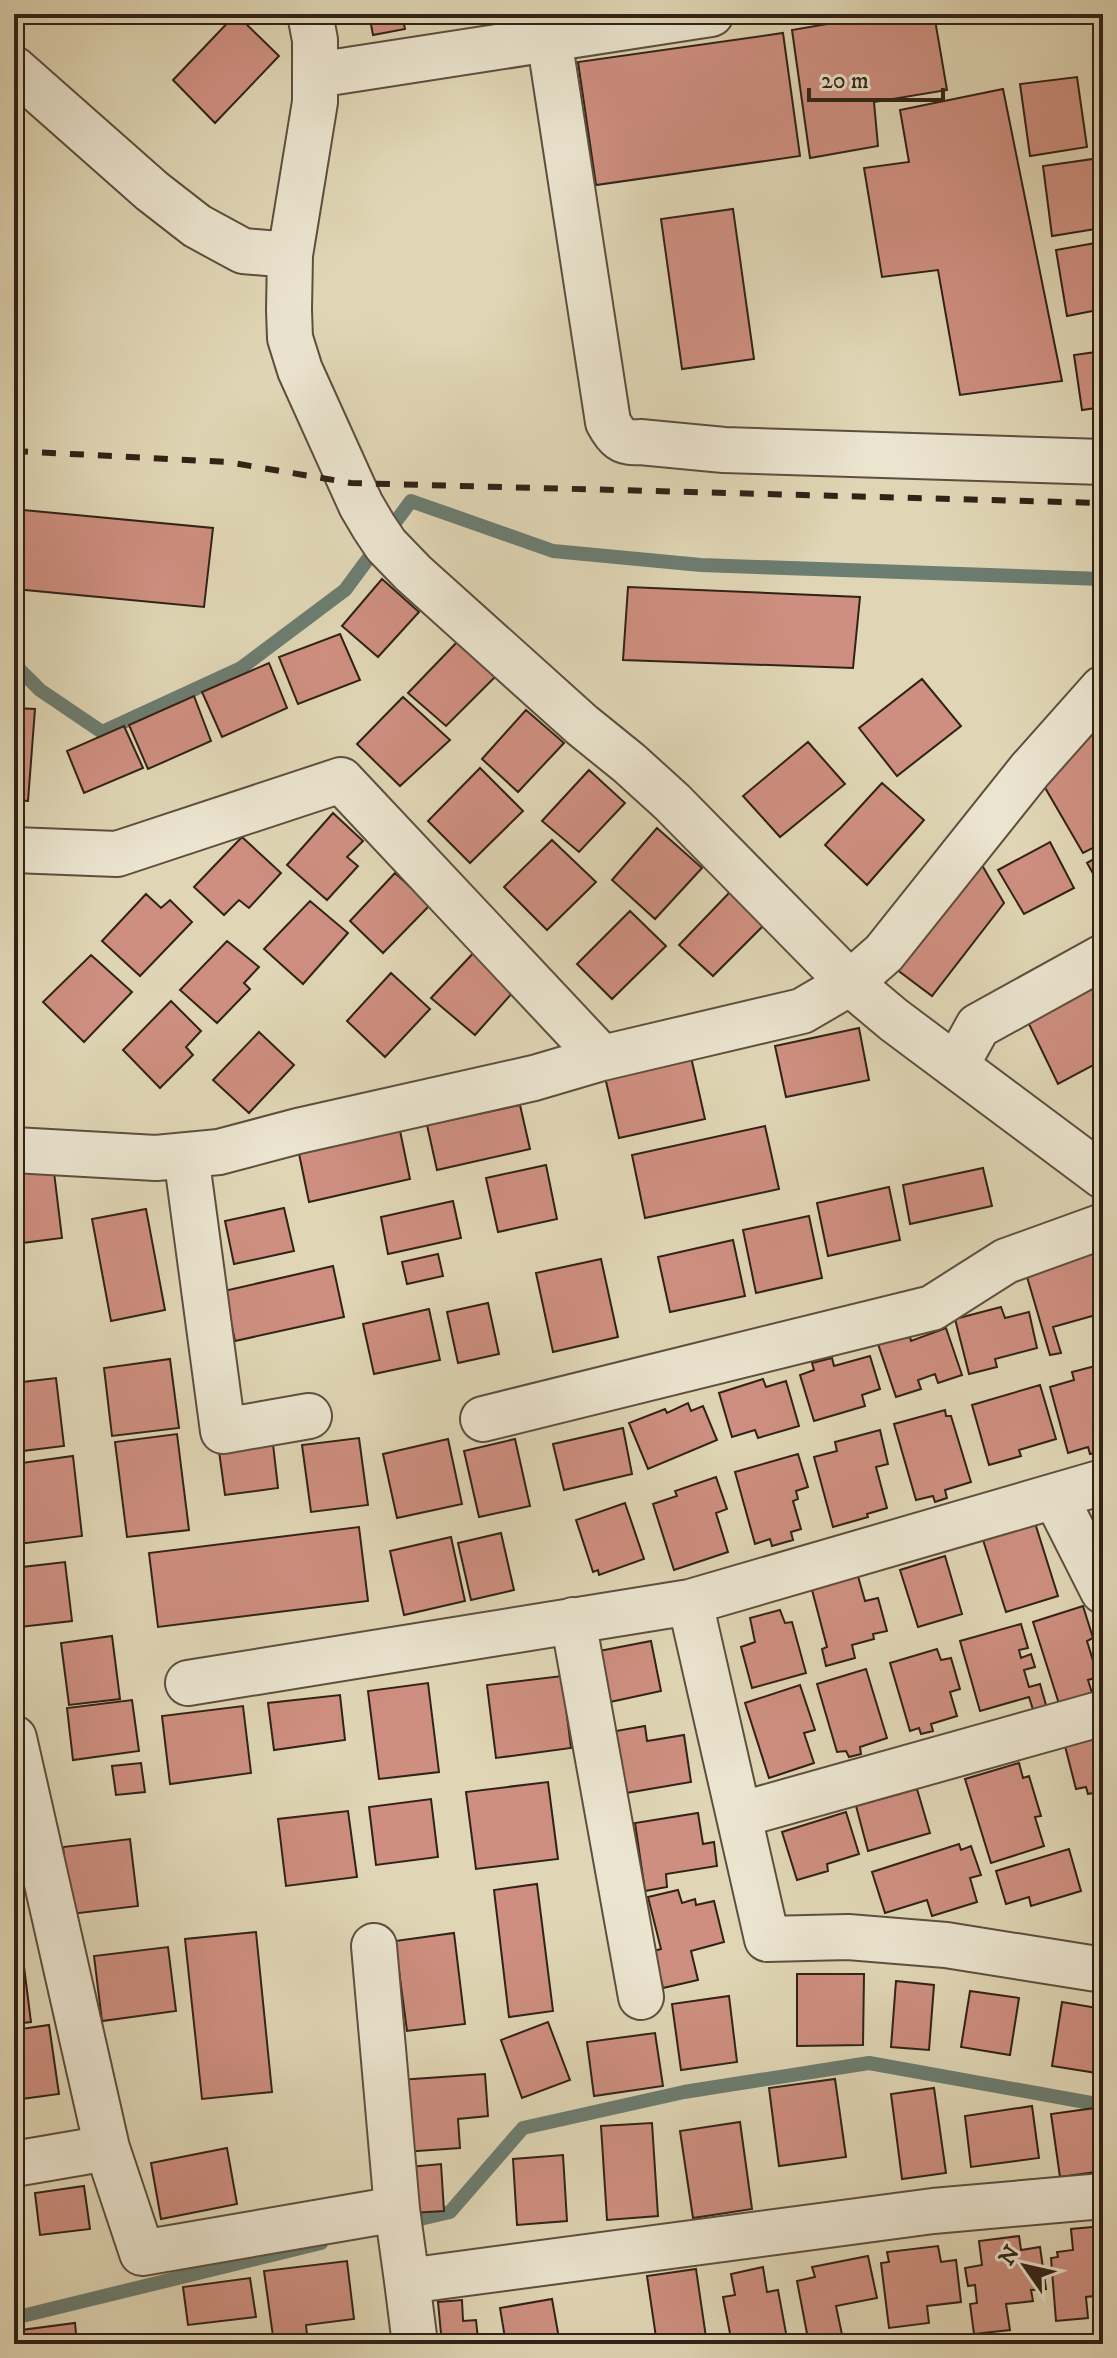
<svg xmlns="http://www.w3.org/2000/svg" width="1117" height="2358" font-family="'IM FELL DW Pica',serif">
	<style>
		.lines { fill: none; stroke-linecap: round; stroke-linejoin: round }
		.stream { stroke: #6c7d71; stroke-width: 14 }
		.building { fill: #ce8f80; stroke: #312217; stroke-width: 2 }
		.minor-casing { stroke: #5d4f3e; stroke-width: 48 }
		.path { stroke: #312217; stroke-width: 5; stroke-dasharray: 2 4; stroke-linecap: butt }
		.minor { stroke: #ebe4cf; stroke-width: 44 }
		.rail { stroke: #312217; stroke-width: 6; stroke-dasharray: 14 14; stroke-linecap: butt }
	</style>
	<rect width="100%" height="100%" fill="#e0d6b5"/>
	<filter id="stains"><feTurbulence type="fractalNoise" baseFrequency=".0025" numOctaves="4"/><feColorMatrix values="0 0 0 0 .2 0 0 0 0 .09 0 0 0 0 .02 0 0 0 .5 -.17"/></filter>
	<radialGradient id="worn" r=".72"><stop offset=".6" stop-color="#630" stop-opacity="0"/><stop offset="1" stop-color="#630" stop-opacity=".3"/></radialGradient>
	<g class="lines">
		<path class="stream" d="M14,664L40,690L102,732L241,668L345,590L411,501L553,551L701,565L1103,579
			M403,2223L450,2212L523,2128L684,2092L869,2063L1091,2103L1103,2112
			M14,2318L321,2243"/>
	</g>
	<path class="building" d="M236,14L279,56L215,123L173,80Z
		M369,14H402L405,29L373,35Z
		M885,14H934L947,90L874,102L878,146L810,158L792,30Z
		M783,33L800,156L596,185L578,62Z
		M1077,77L1087,147L1030,156L1020,84Z
		M1003,89L1062,381L960,395L938,270L882,277L864,168L909,162L900,110Z
		M1093,159L1102,228L1052,236L1043,166Z
		M733,209L754,359L682,369L661,219Z
		M1101,242L1103,309L1067,316L1056,250Z
		M1103,351V407L1082,410L1074,355Z
		M23,510L213,528L204,607L15,589Z
		M382,579L419,612L378,657L342,626Z
		M628,587L860,597L853,668L623,660Z
		M340,634L360,680L298,704L279,657Z
		M459,640L496,676L446,726L408,693Z
		M269,663L287,708L222,737L202,692Z
		M922,679L961,726L897,776L859,728Z
		M194,696L211,741L148,769L129,725Z
		M403,697L450,740L400,786L357,744Z
		M14,708L35,709L28,801L14,800Z
		M526,710L564,743L518,792L482,759Z
		M124,726L143,768L84,793L67,751Z
		M1091,733L1103,754V843L1083,853L1033,767Z
		M808,742L845,784L780,837L743,796Z
		M480,768L523,811L470,863L428,821Z
		M589,770L625,803L579,852L542,821Z
		M882,783L924,820L867,885L825,845Z
		M333,813L363,841L347,857L358,866L327,900L287,865Z
		M657,828L702,868L655,919L612,880Z
		M242,837L281,873L249,908L239,900L224,915L194,887Z
		M552,840L596,882L547,930L504,887Z
		M1050,842L1074,888L1024,914L998,870Z
		M972,848L1004,903L932,996L888,963Z
		M1103,854V891L1087,863Z
		M395,873L430,905L383,953L350,921Z
		M731,891L766,923L713,976L679,945Z
		M146,894L161,908L170,900L192,922L140,976L102,941Z
		M310,901L348,933L303,984L264,949Z
		M630,911L666,946L612,999L577,964Z
		M227,941L259,967L244,983L250,989L217,1023L180,990Z
		M479,947L521,983L475,1035L431,998Z
		M91,955L132,992L84,1042L43,1002Z
		M391,973L430,1009L385,1057L347,1021Z
		M1103,983V1060L1058,1084L1028,1022Z
		M171,1001L201,1031L186,1047L193,1055L160,1088L123,1050Z
		M859,1028L869,1080L786,1097L775,1046Z
		M259,1032L294,1065L249,1113L213,1080Z
		M691,1057L705,1119L619,1138L605,1077Z
		M520,1105L530,1149L437,1170L427,1125Z
		M398,1121L410,1179L309,1202L297,1144Z
		M765,1126L779,1189L645,1218L632,1155Z
		M53,1164L62,1238L14,1244V1168Z
		M546,1165L557,1219L498,1232L486,1178Z
		M983,1168L992,1206L910,1224L903,1185Z
		M889,1187L900,1240L828,1256L817,1203Z
		M453,1201L461,1238L388,1254L381,1217Z
		M284,1208L294,1251L234,1264L225,1221Z
		M146,1209L165,1310L111,1321L92,1219Z
		M809,1216L822,1278L756,1293L743,1230Z
		M733,1240L745,1296L670,1312L658,1257Z
		M1103,1247V1313L1053,1327L1061,1353L1050,1355L1025,1270Z
		M438,1254L443,1276L407,1284L402,1262Z
		M601,1259L618,1337L553,1352L536,1273Z
		M333,1266L344,1317L235,1341L224,1291Z
		M488,1303L499,1354L458,1363L447,1312Z
		M1001,1307L1005,1318L1029,1312L1037,1348L995,1359L997,1367L969,1374L955,1319Z
		M429,1309L440,1360L374,1374L363,1324Z
		M946,1328L962,1375L938,1383L935,1374L918,1380L921,1389L896,1397L878,1344L909,1333L911,1341Z
		M870,1356L880,1389L862,1395L865,1406L814,1421L800,1375L814,1370L812,1363L832,1358L834,1366Z
		M170,1359L179,1428L112,1436L104,1368Z
		M1103,1364V1451L1090,1454L1088,1447L1068,1453L1050,1387L1074,1380L1072,1372Z
		M56,1378L64,1446L14,1452V1383Z
		M763,1379L766,1387L786,1381L799,1426L758,1438L755,1430L732,1437L719,1393Z
		M1040,1385L1056,1439L1019,1450L1021,1456L989,1465L972,1405Z
		M688,1403L691,1411L703,1406L717,1440L648,1469L629,1423L665,1409L667,1413Z
		M945,1410L946,1416H951L971,1482L945,1490L947,1498L935,1502L933,1496L916,1500L894,1424Z
		M623,1428L632,1474L564,1490L553,1444Z
		M880,1430L888,1464L876,1467L887,1508L867,1514L868,1517L833,1527L814,1457L837,1451L835,1442Z
		M177,1434L189,1530L127,1537L115,1442Z
		M359,1438L368,1505L311,1512L302,1445Z
		M448,1439L462,1504L397,1518L383,1454Z
		M515,1439L530,1506L479,1517L464,1451Z
		M273,1444L278,1488L225,1495L219,1451Z
		M798,1454L808,1487L796,1491L798,1499L793,1501L801,1529L791,1532L793,1540L772,1546L770,1539L755,1544L735,1472Z
		M73,1456L82,1536L19,1544L14,1503V1464Z
		M716,1477L727,1509L716,1513L728,1552L674,1570L653,1504L677,1496L675,1491Z
		M625,1503L644,1559L599,1575L598,1570L593,1572L576,1520Z
		M1035,1523L1058,1596L1006,1612L983,1540Z
		M359,1527L368,1601L158,1627L149,1553Z
		M501,1533L514,1590L471,1600L458,1543Z
		M451,1537L465,1601L404,1615L390,1551Z
		M945,1556L962,1614L918,1627L900,1570Z
		M65,1562L72,1621L20,1627L14,1568Z
		M858,1576L865,1601L878,1598L887,1631L873,1634L874,1639L852,1645L855,1658L826,1666L822,1649L827,1647L812,1590Z
		M1083,1606L1093,1638L1087,1641L1098,1677L1088,1680L1093,1696L1060,1707L1033,1622Z
		M780,1610L785,1623L792,1622L806,1673L752,1688L741,1647L755,1642L750,1618Z
		M1021,1624L1028,1648L1019,1650L1021,1658L1031,1654L1035,1667L1024,1670L1029,1687L1040,1684L1048,1712L1035,1716L1029,1697L980,1711L960,1641Z
		M112,1636L120,1699L69,1705L61,1643Z
		M651,1641L661,1691L610,1702L599,1651Z
		M937,1649L941,1660L951,1658L960,1689L950,1692L957,1716L931,1724L933,1731L921,1734L919,1728L910,1731L890,1663Z
		M866,1669L887,1738L860,1747L861,1754L849,1757L846,1751L837,1752L817,1684Z
		M562,1676L571,1748L496,1758L487,1685Z
		M428,1683L439,1772L379,1779L368,1691Z
		M800,1685L815,1730L804,1733L814,1763L769,1778L745,1703Z
		M340,1695L345,1740L274,1750L268,1703Z
		M132,1700L139,1751L73,1760L67,1708Z
		M243,1706L251,1773L170,1784L162,1716Z
		M645,1726L647,1741L684,1735L691,1782L626,1793L616,1731Z
		M1103,1737V1791L1088,1794L1086,1787L1076,1789L1065,1746Z
		M141,1763L145,1792L116,1795L112,1766Z
		M1019,1763L1023,1778L1029,1776L1041,1816L1035,1817L1044,1846L991,1863L965,1779Z
		M548,1782L558,1859L476,1869L466,1792Z
		M917,1789L930,1833L868,1851L856,1806Z
		M431,1799L438,1857L376,1865L369,1807Z
		M348,1811L357,1877L286,1886L278,1819Z
		M846,1812L859,1854L827,1864L828,1871L797,1880L782,1832Z
		M698,1813L703,1844L714,1842L717,1866L666,1874L667,1887L645,1891L635,1823Z
		M1103,1815V1837L1093,1821Z
		M130,1839L138,1906L71,1914L63,1847Z
		M959,1844L961,1850L971,1846L981,1875L970,1878L977,1902L932,1916L927,1900L885,1913L872,1872Z
		M1069,1849L1081,1891L1031,1906L1029,1897L1006,1904L996,1871Z
		M537,1884L553,2011L509,2017L494,1890Z
		M678,1890L682,1903L695,1899L696,1905L714,1901L724,1942L691,1951L698,1980L663,1988L654,1951L661,1949L648,1897Z
		M256,1932L272,2092L202,2099L185,1939Z
		M454,1933L465,2024L407,2031L395,1941Z
		M14,1935H20L31,2022L14,2024Z
		M168,1947L176,2011L102,2021L94,1956Z
		M797,1974H864L863,2045L797,2046Z
		M896,1981L934,1985L929,2050L891,2047Z
		M970,1991L1019,1998L1010,2055L961,2047Z
		M729,1996L737,2062L681,2070L672,2004Z
		M1062,2002L1103,2009V2074L1052,2066Z
		M548,2022L570,2080L522,2098L501,2040Z
		M49,2025L59,2094L14,2100V2030Z
		M655,2033L663,2086L594,2096L587,2042Z
		M485,2074L488,2116L458,2119L460,2148L403,2152L399,2080Z
		M835,2079L846,2157L779,2166L769,2088Z
		M934,2088L946,2173L902,2179L891,2094Z
		M1032,2106L1039,2158L971,2167L965,2116Z
		M1095,2108L1103,2171L1060,2177L1051,2114Z
		M740,2122L752,2209L693,2218L680,2131Z
		M652,2123L658,2216L607,2220L601,2126Z
		M227,2148L237,2204L161,2219L151,2163Z
		M563,2155L567,2221L517,2225L513,2159Z
		M441,2164L444,2211L412,2213L409,2167Z
		M84,2186L90,2229L40,2235L35,2193Z
		M1103,2226V2295L1086,2297L1088,2318L1056,2321L1051,2258L1058,2257L1057,2252L1073,2250L1071,2229Z
		M1019,2236L1021,2250L1040,2247L1046,2289L1031,2290L1033,2301L1006,2304L1010,2330L974,2334L970,2304L977,2303L975,2285L968,2286L965,2268L982,2265L979,2241Z
		M938,2246L941,2262L956,2260L961,2302L927,2306L929,2323L889,2328L881,2263L889,2262L887,2252Z
		M868,2256L877,2298L836,2306L844,2344H809L797,2281L815,2277L812,2267Z
		M347,2261L354,2319L306,2325L308,2344H274L264,2271Z
		M763,2267L767,2292L778,2290L788,2344H732L723,2297L735,2295L731,2274Z
		M696,2269L707,2344H657L647,2276Z
		M250,2278L256,2317L188,2325L183,2287Z
		M552,2299L560,2344H506L500,2308Z
		M462,2300L463,2321L476,2320L478,2339L488,2338V2344H442L438,2302Z
		M75,2323L77,2344H14V2331Z"/>
	<g class="lines">
		<defs>
			<path id="minor" d="M310,14L315,40V102L290,255L289,310L290,338L300,370L361,505L374,527L386,545L413,573L582,725L629,763L672,802L850,983L894,1020L1103,1176
				M549,38L608,422C616,437 622,444 640,442L724,450L1103,462
				M14,69L152,191L197,226L243,251L290,255
				M316,75L711,14
				M14,850L117,854L341,780L602,1058
				M956,1066L978,1026L1103,957
				M14,1150L156,1158L219,1152L298,1131L534,1078L602,1058L802,1011L850,983L884,953L1030,770L1103,688
				M186,1155L223,1431L309,1416
				M483,1419L932,1308L1006,1261L1103,1226
				M1103,1482L690,1602L767,1939L848,1937L946,1945L1103,1970
				M1055,1496L1103,1591
				M573,1620L641,1997
				M188,1683L690,1602
				M14,1738L107,2148L14,2164
				M739,1815L1103,1713
				M374,1946L397,2209L407,2281
				M107,2148L142,2253L397,2209
				M415,2344L407,2281L933,2211L1103,2196"/>
		</defs>
		<use href="#minor" class="minor-casing"/>
		<path class="path" d="M1050,2344L1103,2338"/>
		<use href="#minor" class="minor"/>
		<path class="rail" d="M14,451L227,462L351,483L1103,503"/>
	</g>
	<rect width="1117" height="2358" fill="none" stroke="#e0d6b5" stroke-width="48"/>
	<rect x="16" y="16" width="1085" height="2326" fill="none" stroke="#312217" stroke-width="4"/>
	<rect x="24" y="24" width="1069" height="2310" fill="none" stroke="#312217" stroke-width="2"/>
	<g transform="translate(1025 2266) rotate(304)" stroke="#ebe4cf" stroke-width="6" paint-order="stroke">
	<path d="M0-6L14 30L0 20L-14 30Z" fill="#312217"/>
	<text y="-12" font-size="22" font-weight="bold" text-anchor="middle" fill="#312217">N</text>
	</g>
	<path d="M809 88v12h134v-12" fill="none" stroke="#312217" stroke-width="4"/>
	<text x="821" y="88" font-size="24" fill="#312217" stroke="#ebe4cf" stroke-width="6" paint-order="stroke">20 m</text>
	<rect width="100%" height="100%" filter="url(#stains)"/>
	<rect width="100%" height="100%" fill="url(#worn)"/>
</svg>
